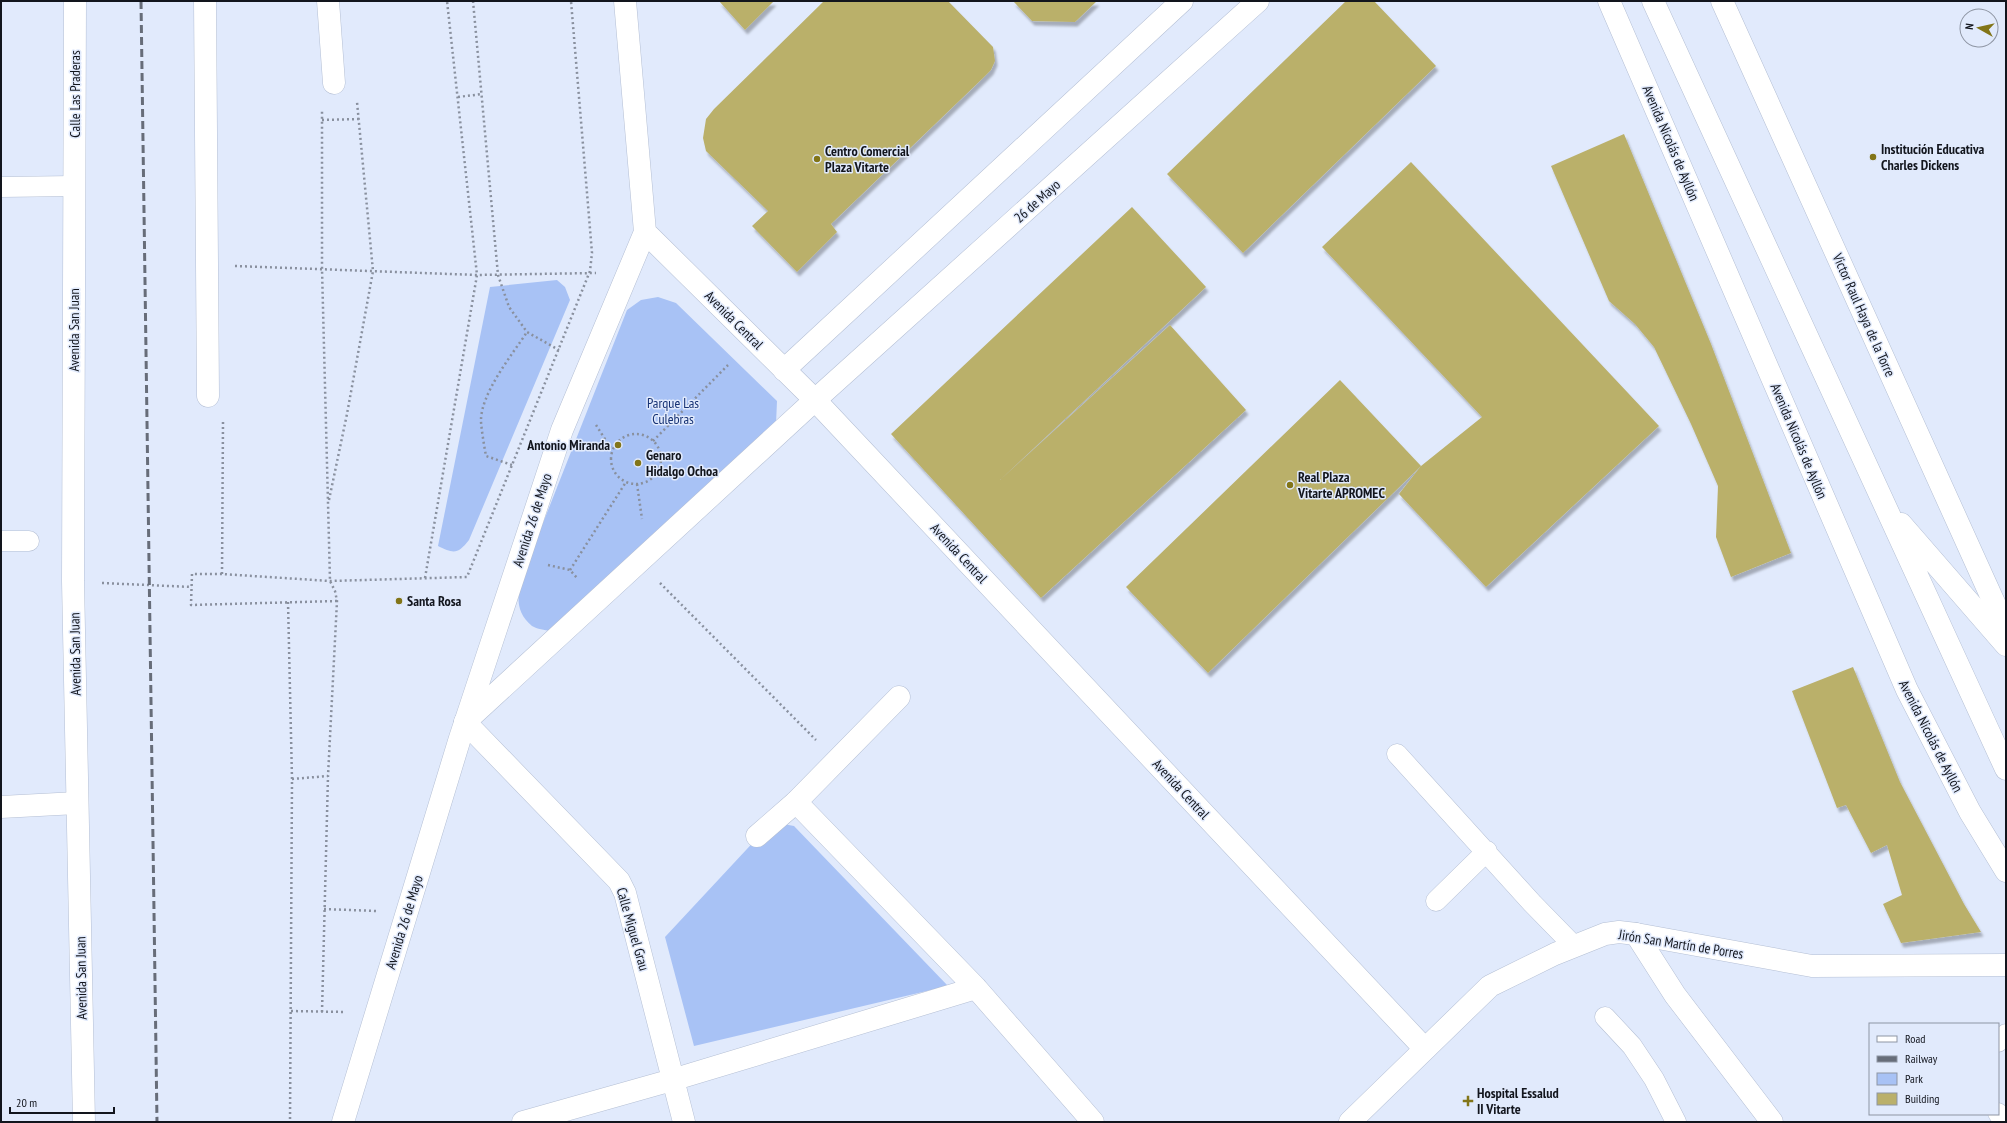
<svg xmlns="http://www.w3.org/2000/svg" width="2007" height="1123" font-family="'PT Sans Narrow',sans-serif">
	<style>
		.green { fill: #a8c2f5 }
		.building { fill: #bab06b; filter: url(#shadow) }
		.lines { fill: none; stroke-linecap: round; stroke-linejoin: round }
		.service-casing { stroke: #b4bfd4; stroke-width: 21 }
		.pedestrian-casing { stroke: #b4bfd4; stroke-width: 23 }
		.minor-casing { stroke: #b4bfd4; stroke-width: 23 }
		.tertiary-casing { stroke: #b4bfd4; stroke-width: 23 }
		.primary-casing { stroke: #b4bfd4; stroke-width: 23 }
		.path { stroke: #89909e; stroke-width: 2.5; stroke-dasharray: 2 3; stroke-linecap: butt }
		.service { stroke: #fff; stroke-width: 20 }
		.pedestrian { stroke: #fff; stroke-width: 22 }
		.minor { stroke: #fff; stroke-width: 22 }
		.tertiary { stroke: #fff; stroke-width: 22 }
		.primary { stroke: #fff; stroke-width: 22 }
		.rail { stroke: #676d79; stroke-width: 3; stroke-dasharray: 8 4; stroke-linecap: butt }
		.poi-dot { fill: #827518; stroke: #e1eafc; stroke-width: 1.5 }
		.labels { text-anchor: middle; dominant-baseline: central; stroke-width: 3; stroke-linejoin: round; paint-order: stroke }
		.street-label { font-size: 14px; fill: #12151d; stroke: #e1eafc }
		.poi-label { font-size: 14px; font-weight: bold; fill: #12151d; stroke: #e1eafc; text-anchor: start }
		.park-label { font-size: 14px; fill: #153173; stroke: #e1eafc }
	</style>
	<defs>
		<filter id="shadow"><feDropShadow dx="2.5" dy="4.5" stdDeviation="1" flood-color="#0004"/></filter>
	</defs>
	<rect width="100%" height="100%" fill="#e1eafc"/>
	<path class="green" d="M557,280L565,287L570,300L469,540C458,554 454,554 438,546L490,287Z
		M658,297L676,303L777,401L776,424L550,631C545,630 537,629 532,626C511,609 519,587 526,566L627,310L641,300Z
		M783,824L794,826L948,986L694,1046L665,937L760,835Z"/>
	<path class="building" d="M719,1H774L745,30Z
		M824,1H948L993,47L995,61L991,70L982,79L831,224L837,232L797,272L752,226L768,211L706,151L703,138L706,119L714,109Z
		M1013,1H1097L1075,22L1032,21Z
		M1346,1H1374L1436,66L1243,253L1167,174Z
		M1624,134L1711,344L1791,553L1731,577L1716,537L1718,486L1691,424L1654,347L1635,324L1609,301L1551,166Z
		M1411,162L1659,426L1486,587L1399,494L1421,466L1482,417L1322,247Z
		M1132,207L1206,287L1000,480L1170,325L1246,410L1041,598L891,434Z
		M1340,380L1421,466L1208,673L1126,587Z
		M1853,667L1900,782L1964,904L1981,932L1901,943L1883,904L1902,895L1887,845L1871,853L1846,805L1837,808L1792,691Z"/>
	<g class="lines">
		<defs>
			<path id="service" d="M1,187L74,186
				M1,541H29
				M1397,754L1532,903L1574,946
				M1436,901L1487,851
				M1605,1017L1632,1046L1654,1079L1676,1122
				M1998,1042L2006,1034
				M1998,1113L2004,1122"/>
			<path id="pedestrian" d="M757,836L796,802L899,697
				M1636,934L1675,995L1772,1122"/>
			<path id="minor" d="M205,1L208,396
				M328,1L334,83
				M784,370L1182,1
				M796,802L976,988L1093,1122
				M1,807L77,803
				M523,1122L672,1080L976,988
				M684,1122L625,893L619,881L465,722L815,400L1258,1"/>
			<path id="tertiary" d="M75,1L73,581L84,1122
				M625,1L645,232L815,400L1425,1049
				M1722,1L2006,629
				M343,1122L460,738L562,430L645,232
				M1350,1122L1490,986L1555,954L1605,934L1619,932L1636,934L1812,966L2006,965"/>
			<path id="primary" d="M1609,1L1907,690L1970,812L2006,871
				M1653,1L2006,769
				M1901,524L2006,645"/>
		</defs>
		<use href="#service" class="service-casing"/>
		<use href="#pedestrian" class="pedestrian-casing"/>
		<use href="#minor" class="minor-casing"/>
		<use href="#tertiary" class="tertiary-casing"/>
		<use href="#primary" class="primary-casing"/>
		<path class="path" d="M473,1L498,275L509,307L527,332L559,350
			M458,97L482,94
			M322,120L359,119
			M235,266L477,275L596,273
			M596,425L612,450
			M611 459a25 25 0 1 1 50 0a25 25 0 1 1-50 0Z
			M653,441L728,365
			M512,465L486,456C484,445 482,433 481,422C480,394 512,355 527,332
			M637,484L642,519
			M329,500L347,414L373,271L357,102
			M548,565L570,570L578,579
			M570,570L626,482
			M222,574L223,421
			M425,578L477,275L447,1
			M102,583L192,587
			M660,583L816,740
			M337,601L191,605L192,574H222L330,581L467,577L590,271L592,253L571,1
			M288,602L292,779L290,1122
			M292,779L328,776
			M324,909L376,911
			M291,1011L346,1012
			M322,1012L328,776L337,601L335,591L330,581L322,269V109"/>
		<use href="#service" class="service"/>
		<use href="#pedestrian" class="pedestrian"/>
		<use href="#minor" class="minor"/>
		<use href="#tertiary" class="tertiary"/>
		<use href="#primary" class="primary"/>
		<path class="rail" d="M141,1L157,1122"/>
	</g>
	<g class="poi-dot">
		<circle cx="1873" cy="157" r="4"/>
		<circle cx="817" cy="159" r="4"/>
		<circle cx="618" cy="445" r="4"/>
		<circle cx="638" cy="463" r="4"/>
		<circle cx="1290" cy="485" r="4"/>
		<circle cx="399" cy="601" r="4"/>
		<path d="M1466 1095h4v4h4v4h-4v4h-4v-4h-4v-4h4z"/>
	</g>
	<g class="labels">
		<g class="street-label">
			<text transform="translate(75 94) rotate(-90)">Calle Las Praderas</text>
			<text transform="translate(1671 143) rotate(67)">Avenida Nicolás de Ayllón</text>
			<text transform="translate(1037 201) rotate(-42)">26 de Mayo</text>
			<text transform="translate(1864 315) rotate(66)">Victor Raul Haya de la Torre</text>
			<text transform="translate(734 320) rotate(45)">Avenida Central</text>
			<text transform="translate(74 330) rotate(-90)">Avenida San Juan</text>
			<text transform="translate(1799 441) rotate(67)">Avenida Nicolás de Ayllón</text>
			<text transform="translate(532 520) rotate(-72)">Avenida 26 de Mayo</text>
			<text transform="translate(959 553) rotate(47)">Avenida Central</text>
			<text transform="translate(75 654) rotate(-91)">Avenida San Juan</text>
			<text transform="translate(1931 736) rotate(63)">Avenida Nicolás de Ayllón</text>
			<text transform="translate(1181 789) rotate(47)">Avenida Central</text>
			<text transform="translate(404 922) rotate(-73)">Avenida 26 de Mayo</text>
			<text transform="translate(633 929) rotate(74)">Calle Miguel Grau</text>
			<text transform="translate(1681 944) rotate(9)">Jirón San Martín de Porres</text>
			<text transform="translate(81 978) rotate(-91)">Avenida San Juan</text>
		</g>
		<g class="poi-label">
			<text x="1881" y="149">Institución Educativa<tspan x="1881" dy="16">Charles Dickens</tspan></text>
			<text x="825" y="151">Centro Comercial<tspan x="825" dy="16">Plaza Vitarte</tspan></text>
			<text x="610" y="445" text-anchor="end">Antonio Miranda</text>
			<text x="646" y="455">Genaro<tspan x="646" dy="16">Hidalgo Ochoa</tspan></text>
			<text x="1298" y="477">Real Plaza<tspan x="1298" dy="16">Vitarte APROMEC</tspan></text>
			<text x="407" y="601">Santa Rosa</text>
			<text x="1477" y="1093">Hospital Essalud<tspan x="1477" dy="16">II Vitarte</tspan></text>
		</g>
		<g class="park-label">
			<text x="673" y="403">Parque Las<tspan x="673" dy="16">Culebras</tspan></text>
		</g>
	</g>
	<rect width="2007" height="1123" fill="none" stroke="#12151d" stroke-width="4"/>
	<rect x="1869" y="1023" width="130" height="92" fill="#e1eafc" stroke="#8e95a3"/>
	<rect x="1877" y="1036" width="20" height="6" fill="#ffffff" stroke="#8e95a3"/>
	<text x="1905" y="1043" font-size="12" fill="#12151d">Road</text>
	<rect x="1877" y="1056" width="20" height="6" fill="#676d79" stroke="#8e95a3"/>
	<text x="1905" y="1063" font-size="12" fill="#12151d">Railway</text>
	<rect x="1877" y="1073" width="20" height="12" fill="#a8c2f5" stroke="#8e95a3"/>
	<text x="1905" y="1083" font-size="12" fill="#12151d">Park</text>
	<rect x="1877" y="1093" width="20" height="12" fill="#bab06b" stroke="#8e95a3"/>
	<text x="1905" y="1103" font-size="12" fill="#12151d">Building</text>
	<g transform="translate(1979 28) rotate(278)"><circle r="19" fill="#e1eafc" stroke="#8e95a3"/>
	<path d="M0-3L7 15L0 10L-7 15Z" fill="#827518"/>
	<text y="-6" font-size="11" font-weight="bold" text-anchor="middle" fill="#12151d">N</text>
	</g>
	<path d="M10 1107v6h104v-6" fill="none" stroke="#12151d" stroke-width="2"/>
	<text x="16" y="1107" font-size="12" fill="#12151d" stroke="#e1eafc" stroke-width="3" paint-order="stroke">20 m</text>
</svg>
